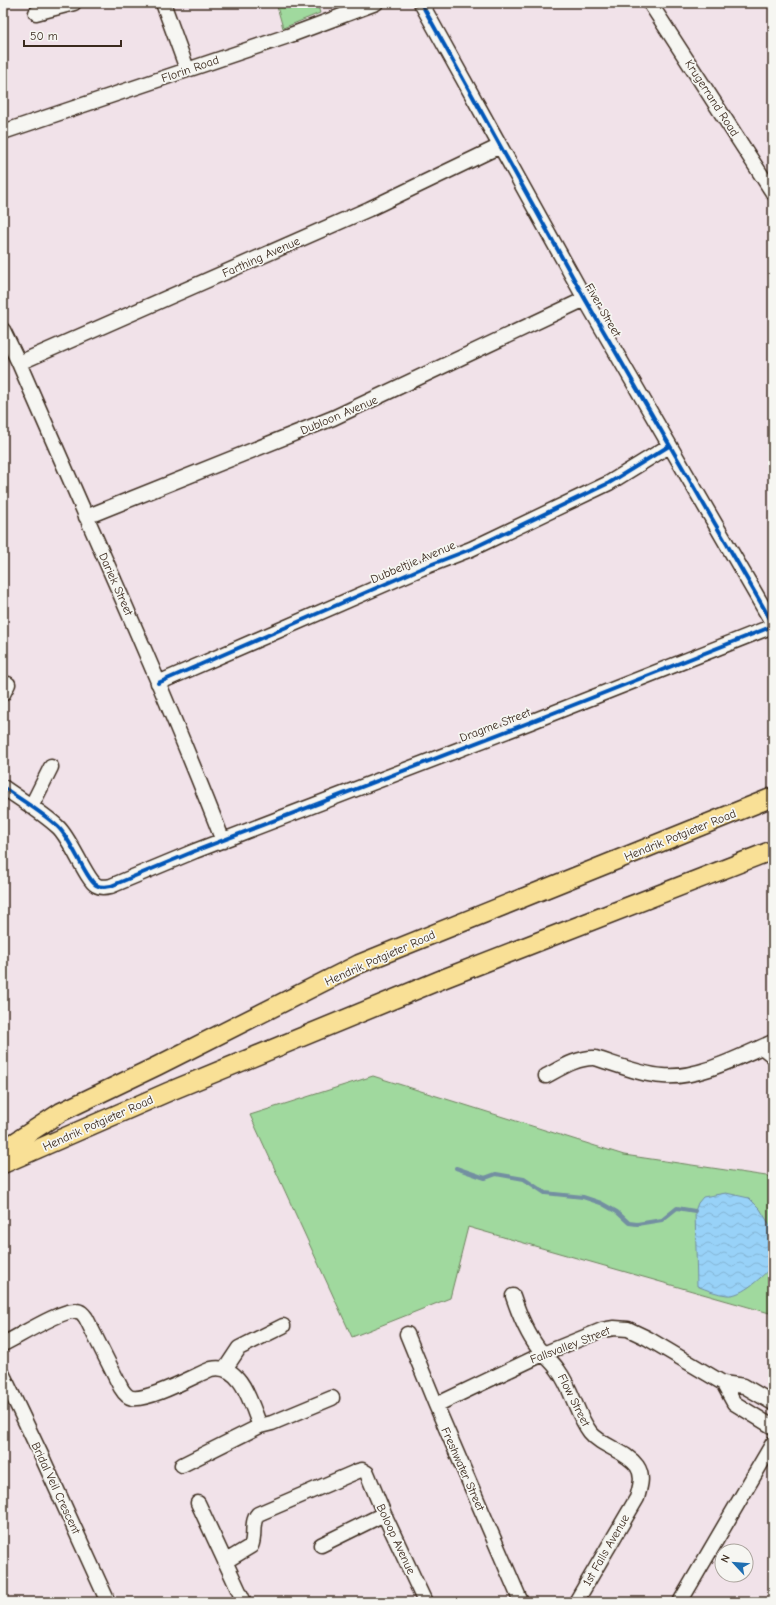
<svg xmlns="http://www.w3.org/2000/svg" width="776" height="1605" font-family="'Comic Neue',sans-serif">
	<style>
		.green { fill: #a0d99e; stroke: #6e825e }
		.water { fill: url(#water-waves); stroke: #738fa1 }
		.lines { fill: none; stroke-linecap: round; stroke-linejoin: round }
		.stream { stroke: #738fa1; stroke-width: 4 }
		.minor-casing { stroke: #3b2a1e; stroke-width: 17 }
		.major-casing { stroke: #3b2a1e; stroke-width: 21 }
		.minor { stroke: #f6f6f2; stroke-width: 14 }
		.major { stroke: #f9e096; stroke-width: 18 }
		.cycleway-casing { stroke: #f6f6f2; stroke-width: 6 }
		.cycleway { stroke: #0057b8; stroke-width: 4 }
		.labels { text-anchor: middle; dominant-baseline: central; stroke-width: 3.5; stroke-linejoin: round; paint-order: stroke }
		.street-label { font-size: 12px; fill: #3b2a1e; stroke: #f6f6f2 }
	</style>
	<defs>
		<pattern id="water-waves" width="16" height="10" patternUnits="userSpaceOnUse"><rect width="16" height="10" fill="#98d2f8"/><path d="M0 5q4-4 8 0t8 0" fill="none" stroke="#84b4d4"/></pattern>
	</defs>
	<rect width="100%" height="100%" fill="#f1e2e9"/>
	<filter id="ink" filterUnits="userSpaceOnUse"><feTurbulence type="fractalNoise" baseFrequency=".025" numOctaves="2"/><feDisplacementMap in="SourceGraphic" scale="8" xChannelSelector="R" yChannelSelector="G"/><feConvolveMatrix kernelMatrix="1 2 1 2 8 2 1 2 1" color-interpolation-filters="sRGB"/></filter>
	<g filter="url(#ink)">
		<path class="green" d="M276,3H317L320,13L283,28Z
			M373,1076L624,1155L773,1177V1314L468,1227L450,1298L352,1337L250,1115Z"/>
		<path class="water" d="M726,1193L749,1198L760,1209L771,1227L773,1234V1265C764,1275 742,1297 727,1295C717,1294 707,1290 697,1286L695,1211L698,1203L703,1197Z"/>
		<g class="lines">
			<path class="stream" d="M456,1168L485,1178L496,1174L524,1179L545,1193L583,1197L601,1203L617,1212L629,1223L637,1224L662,1220L677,1208L695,1211"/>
			<defs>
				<path id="minor" d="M163,3L187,69
					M421,3L585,299L773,624
					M650,3L773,193
					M36,13L74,3
					M3,132L288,36L376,3
					M3,330L19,363C88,522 160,679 223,841
					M19,363L369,209L500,146
					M86,517L333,418L585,299
					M158,683L422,568L471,549L609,483L669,446
					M3,694L8,684
					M3,787C21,800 42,812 58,827C71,839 86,879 96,885C101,888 106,887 111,886L195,851L533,721L773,626
					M31,807L51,767
					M762,1047L773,1056
					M546,1076C561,1068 578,1057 595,1058C615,1064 642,1075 663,1076C699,1079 740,1056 773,1042
					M513,1296C519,1314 526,1332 538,1348C544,1355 553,1362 558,1370C572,1389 577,1415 590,1432C602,1447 625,1450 637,1466C644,1476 640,1487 637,1498L576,1602
					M407,1334L436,1405L521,1602
					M3,1344C18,1337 62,1309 76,1311C81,1311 83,1314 86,1318L121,1388C124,1393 127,1397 132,1398C149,1401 194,1376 211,1369C241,1362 251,1404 260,1426L272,1423L332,1398
					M225,1369L239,1348L283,1326
					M3,1375L42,1457L108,1602
					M723,1383L734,1403L773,1427
					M436,1405L543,1354L602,1330L614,1328L628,1329L647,1338L723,1383L744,1386L773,1403
					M182,1465L260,1426
					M198,1503L244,1602
					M321,1545L384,1514
					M226,1561L251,1546C256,1536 250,1523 258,1514L358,1471L362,1470L367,1473L384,1514L425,1602
					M680,1602L773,1443"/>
				<path id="major" d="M3,1150L61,1112L157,1066L359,964L773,797
					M3,1164L168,1092L445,978L773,850"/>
			</defs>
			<use href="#minor" class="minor-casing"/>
			<use href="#major" class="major-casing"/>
			<use href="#minor" class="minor"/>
			<use href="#major" class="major"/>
			<defs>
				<path id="cycleway" d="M421,3L585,299L773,624
					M158,683L422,568L471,549L609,483L669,446
					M3,787C21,800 42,812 58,827C71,839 86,879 96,885C101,888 106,887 111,886L195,851L533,721L773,626"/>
			</defs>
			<use href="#cycleway" class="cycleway-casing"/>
			<use href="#cycleway" class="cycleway"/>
		</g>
	</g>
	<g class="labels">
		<g class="street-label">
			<text transform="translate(190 69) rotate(-19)">Florin Road</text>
			<text transform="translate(712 98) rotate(57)">Krugerrand Road</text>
			<text transform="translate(261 257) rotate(-24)">Farthing Avenue</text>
			<text transform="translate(603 310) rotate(60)">Fiver Street</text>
			<text transform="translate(339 415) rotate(-23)">Dubloon Avenue</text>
			<text transform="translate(413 562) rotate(-23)">Dubbeltjie Avenue</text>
			<text transform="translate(116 584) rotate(66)">Dariek Street</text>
			<text transform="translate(495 725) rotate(-21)">Dragme Street</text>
			<text transform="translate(680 835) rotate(-22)">Hendrik Potgieter Road</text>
			<text transform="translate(380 958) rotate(-24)">Hendrik Potgieter Road</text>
			<text transform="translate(98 1123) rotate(-24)">Hendrik Potgieter Road</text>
			<text transform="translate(570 1345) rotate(-21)">Fallsvalley Street</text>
			<text transform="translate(574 1400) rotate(63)">Flow Street</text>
			<text transform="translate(463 1469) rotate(66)">Freshwater Street</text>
			<text transform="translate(56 1488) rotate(65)">Bridal Veil Crescent</text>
			<text transform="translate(396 1539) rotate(65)">Boloop Avenue</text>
			<text transform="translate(606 1550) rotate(-60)">1st Falls Avenue</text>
		</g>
	</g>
	<rect width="776" height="1605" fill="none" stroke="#f6f6f2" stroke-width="16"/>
	<rect x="8" y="8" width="760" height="1589" fill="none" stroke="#3b2a1e" stroke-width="1.5" filter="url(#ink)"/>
	<g transform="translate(734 1563) rotate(296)"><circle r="19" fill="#f6f6f2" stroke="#aba49d"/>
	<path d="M0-3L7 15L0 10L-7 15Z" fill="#1f6fb2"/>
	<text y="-6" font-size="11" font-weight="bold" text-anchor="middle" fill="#3b2a1e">N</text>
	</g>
	<path d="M24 40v6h97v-6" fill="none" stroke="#3b2a1e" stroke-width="2"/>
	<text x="30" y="40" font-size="12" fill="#3b2a1e" stroke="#f6f6f2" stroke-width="3" paint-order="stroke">50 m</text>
</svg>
